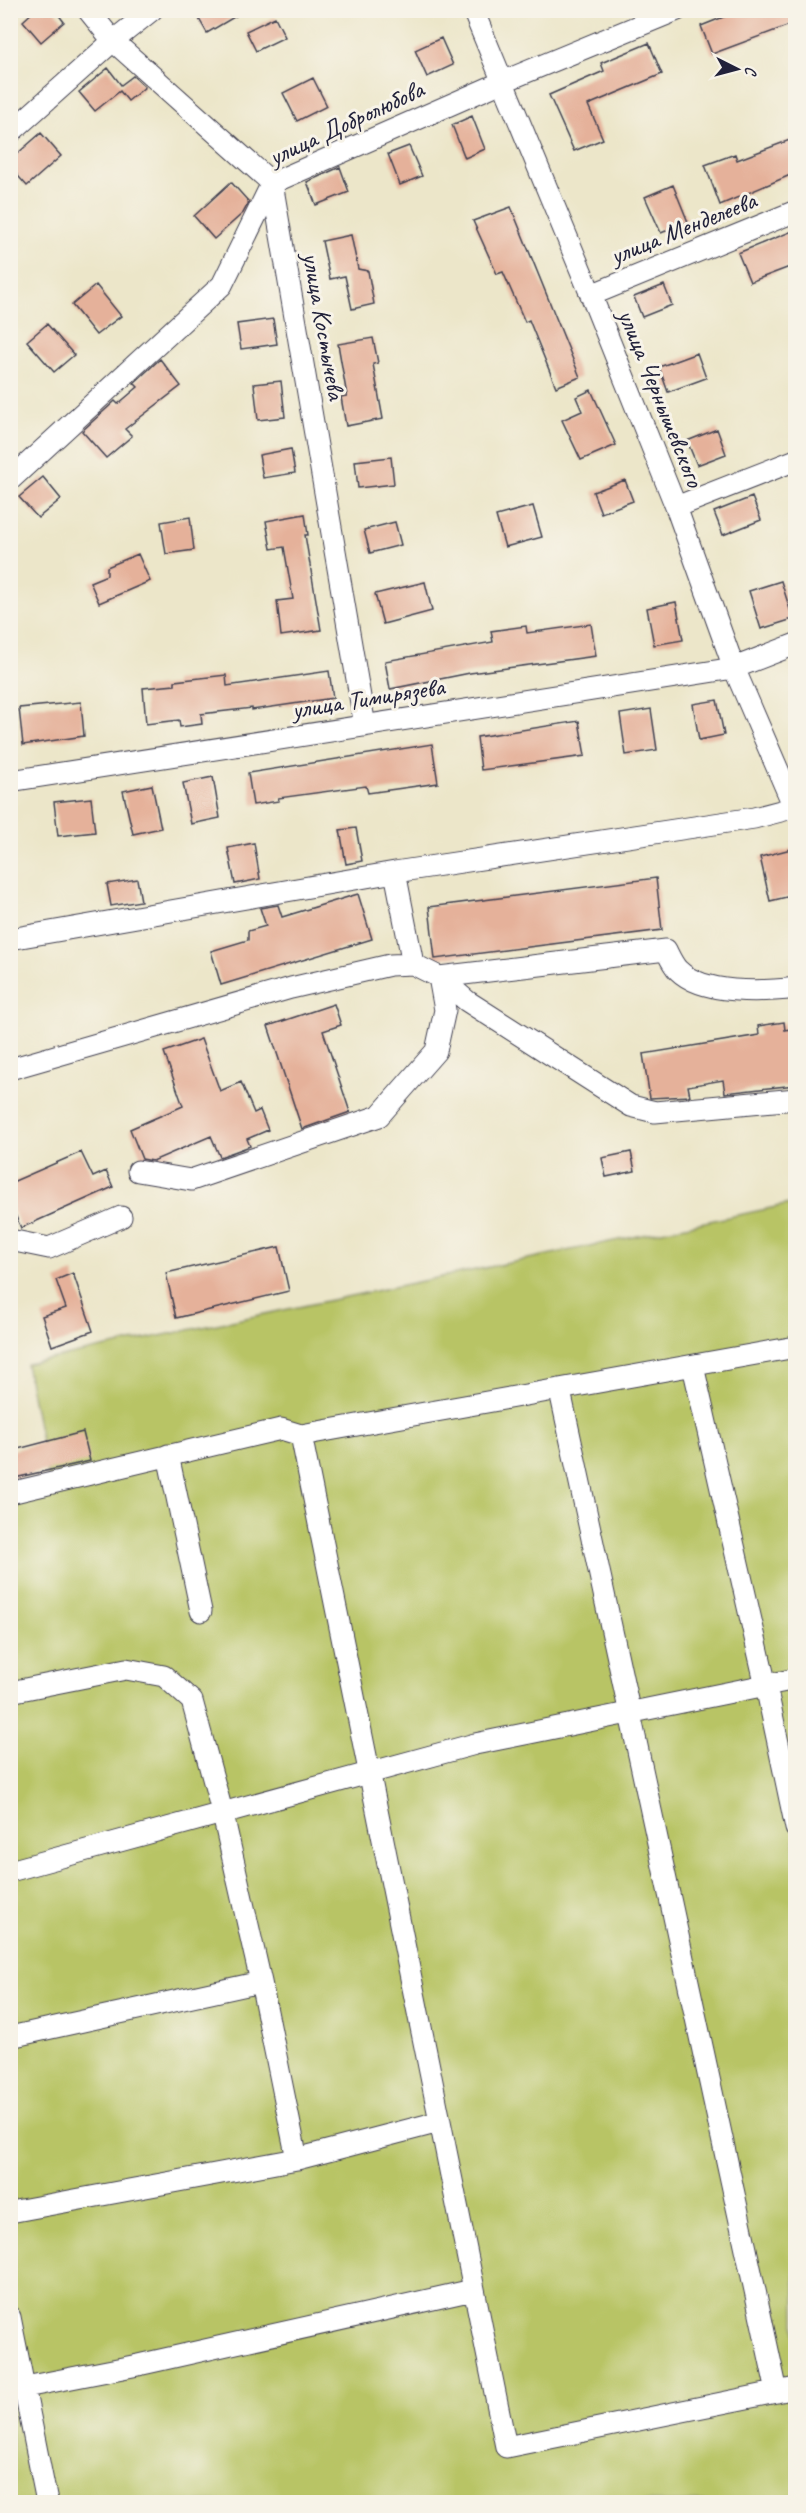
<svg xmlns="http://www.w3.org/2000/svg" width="806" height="2513" font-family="Caveat,sans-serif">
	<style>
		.green { fill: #b8c465; stroke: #6d7350; stroke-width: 1.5 }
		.building { fill: #e5b19a }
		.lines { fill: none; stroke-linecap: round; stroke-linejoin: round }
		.minor-casing { stroke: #403f50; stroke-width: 23 }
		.minor { stroke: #fff; stroke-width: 21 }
		.labels { text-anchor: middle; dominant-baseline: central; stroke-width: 6; stroke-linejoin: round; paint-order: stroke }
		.street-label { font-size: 26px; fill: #22223b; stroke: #f7f3e8 }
	</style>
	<rect width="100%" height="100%" fill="#f7f3e8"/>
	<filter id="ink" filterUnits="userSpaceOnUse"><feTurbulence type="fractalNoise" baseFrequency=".0167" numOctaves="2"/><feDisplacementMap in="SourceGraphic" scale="12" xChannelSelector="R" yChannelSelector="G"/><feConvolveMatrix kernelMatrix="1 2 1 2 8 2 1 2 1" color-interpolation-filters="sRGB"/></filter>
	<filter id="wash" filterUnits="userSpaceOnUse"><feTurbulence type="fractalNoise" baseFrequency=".008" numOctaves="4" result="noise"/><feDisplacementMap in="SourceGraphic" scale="24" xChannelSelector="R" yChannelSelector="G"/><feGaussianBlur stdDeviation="1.35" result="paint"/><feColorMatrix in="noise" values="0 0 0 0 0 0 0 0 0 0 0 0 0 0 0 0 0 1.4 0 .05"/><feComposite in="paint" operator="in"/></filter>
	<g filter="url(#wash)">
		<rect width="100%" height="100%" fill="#ece6c9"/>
		<path class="green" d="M795,1203V2502H11L10,1501L51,1492L26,1364Z"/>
		<g id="blocks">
			<path class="building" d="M35,10H55L64,22L41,42L23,21Z
				M194,10H246L207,33Z
				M741,10H795V23L712,54L701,26Z
				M275,17L285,37L256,51L246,31Z
				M441,38L453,65L427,77L415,50Z
				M649,43L662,74L588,105L603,139L574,151L549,95L604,71L601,63Z
				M108,68L121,85L133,76L145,87L128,101L120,91L95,111L79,92Z
				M313,78L327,106L297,121L283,93Z
				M472,116L485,149L465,158L452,125Z
				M41,133L61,156L27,186L10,167V160Z
				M795,138V173L720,205L705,165L735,154L737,160Z
				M409,146L422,176L400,185L388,154Z
				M340,167L349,192L316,205L307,182Z
				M231,182L249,202L243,213L214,239L194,216Z
				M673,185L688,222L661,233L645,197Z
				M511,207L580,377L556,387L529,320L525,322L503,272L497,274L473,221Z
				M795,230V265L750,282L738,253Z
				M351,235L358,269L368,271L374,304L352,309L345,276L330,279L322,241Z
				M96,285L121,316L96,335L72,305Z
				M664,285L672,305L642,317L634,297Z
				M273,319L277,344L241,349L237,324Z
				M47,324L74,355L54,372L27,341Z
				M373,338L378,363L373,364L383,419L346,426L341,397L347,396L338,344Z
				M697,353L706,378L668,392L659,367Z
				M160,359L181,386L125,429L132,436L106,458L82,431L115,401L118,404L138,387L134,383Z
				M281,381L285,417L258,420L254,384Z
				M591,390L616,445L581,460L562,420L582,411L576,397Z
				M717,429L726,454L697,465L687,441Z
				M291,449L295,473L263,478L259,455Z
				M391,457L394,484L358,488L355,461Z
				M43,477L61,499L38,518L19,497Z
				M625,480L633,501L601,513L593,492Z
				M752,497L761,520L723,535L714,512Z
				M533,506L542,537L505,547L496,516Z
				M305,514L308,535H305L321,630L281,636L277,601L293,599L284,547L271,549L266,521Z
				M190,517L194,550L166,554L161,522Z
				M395,522L401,545L370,553L364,530Z
				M138,554L150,581L99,603L90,582L107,575V567Z
				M781,581L793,619L761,629L749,591Z
				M425,582L432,611L383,624L375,594Z
				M676,602L683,640L654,645L647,608Z
				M591,624L596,656L470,673L390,689L385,661L493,642L491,631L526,626L527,633Z
				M329,671L333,698L252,710V708L201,714L202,724L180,727L179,720L146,724L143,688L175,685V681L226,675L227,686Z
				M717,700L724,735L699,740L693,704Z
				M81,702L84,736L23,745L19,708Z
				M651,709L657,750L626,755L620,714Z
				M579,721L585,756L481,770L477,737Z
				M432,744L438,783L368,793L366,786L278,798L279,801L253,805L248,773Z
				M213,777L220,818L191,824L183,783Z
				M152,785L161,828L133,834L123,791Z
				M91,798L95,832L58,836L54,802Z
				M356,828L362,861L346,864L340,830Z
				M254,843L260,879L235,884L228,848Z
				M795,848V895L770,901L760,857Z
				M656,878L662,930L435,959L429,907Z
				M137,879L141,901L111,906L107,884Z
				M358,894L372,939L221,985L211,951L248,940V931L266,926L260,908L278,905L282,917Z
				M334,1004L341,1025L323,1031L350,1112L302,1129L268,1026Z
				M784,1022L785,1030L795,1028V1085L725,1093L723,1080L688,1086L690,1096L650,1098L643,1054L759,1035L758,1026Z
				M201,1039L220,1091L241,1082L254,1113L260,1110L268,1130L247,1139L250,1146L220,1157L211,1136L153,1161L142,1159L130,1129L183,1106L164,1052Z
				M81,1152L93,1177L106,1171L113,1187L21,1228L10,1203V1183Z
				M631,1152L635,1171L606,1177L602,1158Z
				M279,1247L289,1291L176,1318L166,1273Z
				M73,1273L93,1331L52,1346L42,1316L66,1308L56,1280Z
				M83,1432L90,1461L10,1479V1451Z"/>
		</g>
	</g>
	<g filter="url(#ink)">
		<use href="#blocks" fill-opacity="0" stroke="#403f50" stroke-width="1.5"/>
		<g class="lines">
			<defs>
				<path id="minor" d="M88,10L113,41L272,183L365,726
					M473,10L591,295L676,507L734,668L794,807
					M10,133L113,41L152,10
					M591,295L796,211
					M10,480L222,285L272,183L502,82L677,10
					M676,507L796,460
					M10,781L734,668L796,644
					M395,872L413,964
					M10,939L395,872L754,818L796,807
					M439,977L666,950C669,956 673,965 678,970C703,995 763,992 796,988
					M10,1069L291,988L390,965L413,964L439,977L467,1001L631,1106L655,1112L796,1099
					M138,1171L191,1180L379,1116L436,1051L445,1010L439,977
					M10,1240L49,1248L121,1217
					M693,1366L766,1686L796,1828
					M560,1391L777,2392
					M301,1435L506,2447L796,2388
					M168,1455L201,1611
					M10,1493L281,1429L301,1435L796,1347
					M10,1692L126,1669L164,1676L192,1701L223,1815L261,1982L297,2159
					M10,1871L475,1744L796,1679
					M10,2037L261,1982
					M10,2212L297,2159L439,2122
					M10,2317L47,2502
					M10,2390L138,2365L473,2290"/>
			</defs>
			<use href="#minor" class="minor-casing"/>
			<use href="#minor" class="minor"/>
		</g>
	</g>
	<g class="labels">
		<g class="street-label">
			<text transform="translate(346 123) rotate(-25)">улица Добролюбова</text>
			<text transform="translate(683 228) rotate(-22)">улица Менделеева</text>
			<text transform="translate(324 326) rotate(80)">улица Костычева</text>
			<text transform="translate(661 398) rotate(68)">улица Чернышевского</text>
			<text transform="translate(368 698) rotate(-9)">улица Тимирязева</text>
		</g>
	</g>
	<rect width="806" height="2513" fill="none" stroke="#f7f3e8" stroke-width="36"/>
	<g transform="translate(737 69) rotate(96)" stroke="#f7f3e8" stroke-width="4.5" paint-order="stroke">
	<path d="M0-4.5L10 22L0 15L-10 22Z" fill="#22223b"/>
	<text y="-9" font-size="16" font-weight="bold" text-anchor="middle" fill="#22223b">С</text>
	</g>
</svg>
